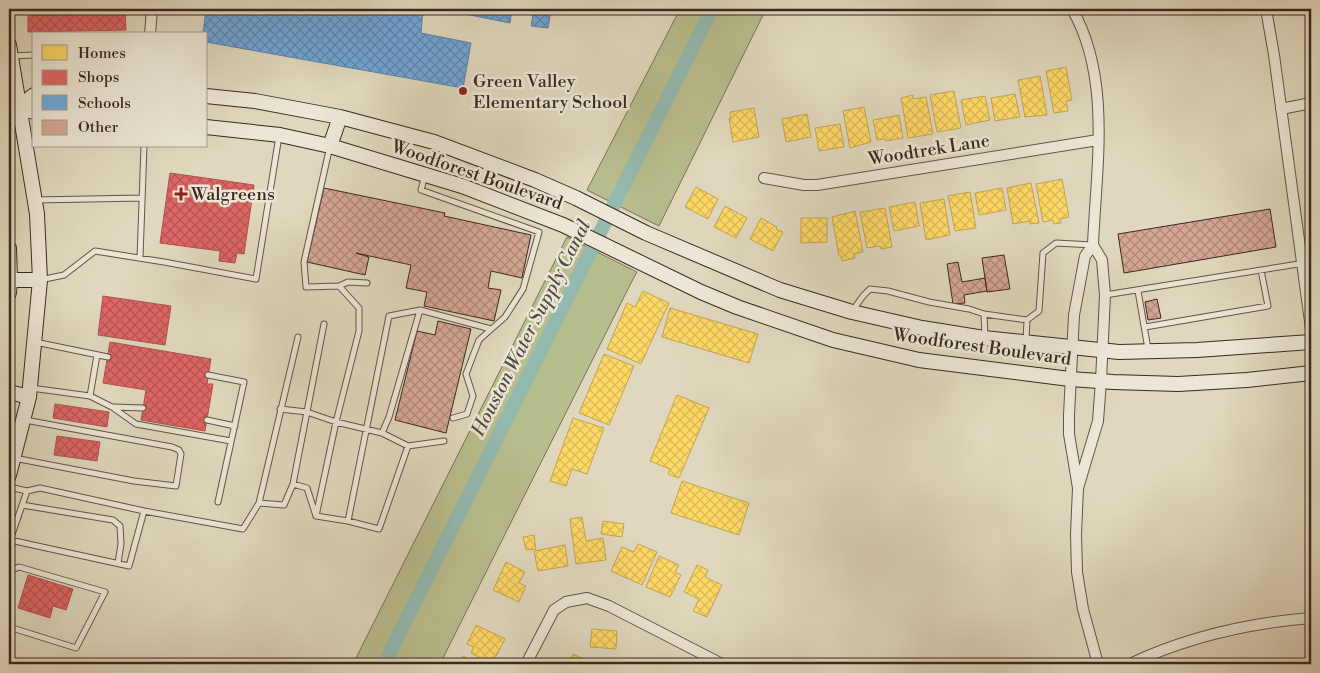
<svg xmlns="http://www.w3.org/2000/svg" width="1320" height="673" font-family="'Libre Bodoni',serif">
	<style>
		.grass { fill: #b8bd8d; stroke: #7a7256 }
		.homes { fill: url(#homes-cross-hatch); stroke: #c4a451 }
		.shops { fill: url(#shops-cross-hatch); stroke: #ae5351 }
		.schools { fill: url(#schools-cross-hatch); stroke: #5f82a4 }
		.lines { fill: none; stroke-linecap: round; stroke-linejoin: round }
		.canal { stroke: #94bab0; stroke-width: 14 }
		.building { fill: url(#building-cross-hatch); stroke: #3b2820 }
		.service-casing { stroke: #645448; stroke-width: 7 }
		.minor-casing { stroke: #645448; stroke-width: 12 }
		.secondary-casing { stroke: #3b2820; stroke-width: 16 }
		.service { stroke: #ebe6d5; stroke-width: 5 }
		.minor { stroke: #ebe6d5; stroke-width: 10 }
		.secondary { stroke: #ebe6d5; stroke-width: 14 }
		.poi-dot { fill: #8f2418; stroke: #ebe6d5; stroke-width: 2 }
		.labels { text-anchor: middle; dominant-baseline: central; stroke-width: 5; stroke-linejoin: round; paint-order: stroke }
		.poi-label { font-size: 18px; fill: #3b2820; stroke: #ebe6d5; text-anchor: start }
		.street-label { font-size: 18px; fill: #3b2820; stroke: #ebe6d5 }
		.water-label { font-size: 19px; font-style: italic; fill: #514c44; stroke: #ebe6d5 }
	</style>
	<defs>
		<pattern id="homes-cross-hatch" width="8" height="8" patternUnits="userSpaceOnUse" patternTransform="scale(1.25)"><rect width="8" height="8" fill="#ffd966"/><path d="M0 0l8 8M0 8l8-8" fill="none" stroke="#dbba58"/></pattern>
		<pattern id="shops-cross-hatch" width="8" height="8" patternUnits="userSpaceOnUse" patternTransform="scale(1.25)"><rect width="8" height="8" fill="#e06666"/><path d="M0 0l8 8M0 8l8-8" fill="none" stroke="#b75454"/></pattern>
		<pattern id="schools-cross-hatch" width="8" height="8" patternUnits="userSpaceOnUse" patternTransform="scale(1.25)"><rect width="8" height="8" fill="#6fa8dc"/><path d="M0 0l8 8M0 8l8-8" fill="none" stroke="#5c89b2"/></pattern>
		<pattern id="building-cross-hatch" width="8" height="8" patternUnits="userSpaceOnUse" patternTransform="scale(1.25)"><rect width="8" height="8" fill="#d5a695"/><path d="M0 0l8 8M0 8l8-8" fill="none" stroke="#ae8779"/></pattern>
	</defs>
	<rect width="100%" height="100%" fill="#e0d8be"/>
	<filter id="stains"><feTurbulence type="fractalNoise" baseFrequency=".004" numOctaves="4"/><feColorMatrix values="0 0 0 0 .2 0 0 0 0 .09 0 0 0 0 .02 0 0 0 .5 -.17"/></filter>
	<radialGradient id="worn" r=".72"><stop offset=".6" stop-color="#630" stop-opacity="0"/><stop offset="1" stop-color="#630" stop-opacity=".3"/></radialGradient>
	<path class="grass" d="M680,9H766L659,226L587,190Z
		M567,237L637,272L632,281L440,664H353Z"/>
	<path class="homes" d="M1066,67L1072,100L1066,101L1068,111L1054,113L1046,71Z
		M1040,76L1047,115L1025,117L1018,80Z
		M954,91L961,128L937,132L930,95Z
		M1015,94L1020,117L995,121L991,98Z
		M913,95V99L926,97L933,134L908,138L901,98Z
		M985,96L990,120L966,125L961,100Z
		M864,107L871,142L850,148L843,111Z
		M754,108L759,137L733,142L729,118H731L730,112Z
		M807,114L811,137L786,142L782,119Z
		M899,115L903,138L886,141V139L877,140L873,120Z
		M840,124L844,147L819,151L815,128Z
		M1062,179L1069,217L1060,219L1061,223L1054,224L1053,220L1043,222L1036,184Z
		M1031,183L1039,223L1030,224V221L1013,224L1007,188Z
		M696,187L718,199L708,219L685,207Z
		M1002,188L1006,210L979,215L975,193Z
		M970,192L976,228L955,231L948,196Z
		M944,199L950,235L926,240L920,203Z
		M915,202L919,226L894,231L889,207Z
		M725,206L747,218L736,238L714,227Z
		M885,208L892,247L881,249L880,246L867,248L860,212Z
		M855,211L863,252L854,254L855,258L842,261L841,256H839L832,217Z
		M761,218L777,227L776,229L783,232L773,251L750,239Z
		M801,218H827V242L801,243Z
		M643,291L669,303L641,364L607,349L627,303L635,307Z
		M670,308L758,334L749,363L662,337Z
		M604,354L634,366L609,425L579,413Z
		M677,395L709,408L679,478L668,474L670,469L650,461Z
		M573,418L604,428L587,474L572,469L566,486L550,481Z
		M682,481L749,503L739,535L671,513Z
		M582,517L586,541L603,538L606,560L576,564L570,519Z
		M603,521L624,524L622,537L601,534Z
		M534,535L536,549L526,550L523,537Z
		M638,544L657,552L642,585L611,571L622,547L634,552Z
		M565,545L568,566L538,571L534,551Z
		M659,556L679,565L675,572L681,575L670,597L646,587Z
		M506,562L525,572L519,583L526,586L519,602L493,590Z
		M697,565L708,570L705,577L722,585L707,617L693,611L699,599L684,592Z
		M476,625L505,639L492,664L471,653L474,647L467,644Z
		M592,629L617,631L616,649L590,647Z
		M573,654L595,664H568Z
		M463,656L479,664H459Z"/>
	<path class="shops" d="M28,9H125L126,30L28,32Z
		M170,173L254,185L244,254L237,253L235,263L219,261L220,251L160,243Z
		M103,296L171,306L165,345L98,335Z
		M110,342L211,359L207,384H213L205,431L141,420L146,390L103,383Z
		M55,404L109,412L107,427L53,418Z
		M57,436L100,442L97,461L54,455Z
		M28,575L73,589L66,610L53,606L50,618L18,608Z"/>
	<path class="schools" d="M206,9H423L421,33L471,43L463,88L206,42V34H203Z
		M440,9H512L510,23Z
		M534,9H551L548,28L531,26Z"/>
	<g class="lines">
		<path class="canal" d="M384,664L712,9"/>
	</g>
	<path class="building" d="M324,188L445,213L444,216L531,235L522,278L491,271L488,288L501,290L494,321L424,306L427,292L406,288L411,265L356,253L369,257L365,275L307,262Z
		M1270,209L1276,247L1124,273L1118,234Z
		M1004,255L1010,289L987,292L982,258Z
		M958,262L962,282L985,278L987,291L964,295L965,303L953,304L947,264Z
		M1157,299L1161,318L1148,320L1145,302Z
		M438,321L471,329L446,433L395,420L417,331L435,335Z"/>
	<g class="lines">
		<defs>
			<path id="service" d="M11,56L34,55
				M425,175L421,190L539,232L523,289L505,317L479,340L466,374L473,396L467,414L453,418
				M35,200L142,198
				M140,258L144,146
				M40,280L64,275L95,251L164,262L256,279L279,136
				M339,286L348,282L367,283
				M1138,291L1148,349
				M1105,295L1311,262
				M853,310L863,296L870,289L888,291L929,302L969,309L984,314L1027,320L1039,311L1043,253L1056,243L1093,245
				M984,314L985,336
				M1145,327L1268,306L1261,270
				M1026,340L1027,320
				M35,342L108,357
				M208,375L244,382L218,502
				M31,388L90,396L112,407L136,424L231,441
				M90,396L97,355
				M113,407L143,408
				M280,409L307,412L336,422L382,433L408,446L444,441
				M207,420L235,426
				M382,433L389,417L420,310
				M14,458L134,481L176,486L181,454L179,450L172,447L25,420
				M293,484L307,488L316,516
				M9,487L27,491L40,488L144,511L243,529L259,503L298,337
				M27,491L10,540L129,566L144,511
				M259,503L284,505L293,484L324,324
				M22,505L113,520L120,526L121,544L118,563
				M316,516L336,422L359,331V308L339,286L306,287L304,262L330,146
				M316,516L348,521L379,529L408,446
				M348,521L389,316L420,310L491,329
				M9,571L19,567L105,592L76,648L9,627"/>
			<path id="minor" d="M1072,9C1112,78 1096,168 1093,245L1102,260L1105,295L1101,381L1098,421L1078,488
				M1266,9L1274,55L1311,329
				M150,34L152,9
				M1281,109L1311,103
				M764,178L804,185H817L1098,140
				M1093,245L1085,256L1074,315L1069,415V434L1078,488L1076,534L1077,572L1083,609L1098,664
				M526,664L554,610L566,602L587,598L609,606L722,664
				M1130,664C1187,637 1249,623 1311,618"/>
			<path id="secondary" d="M9,45L37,214L40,280L29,397L9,475
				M206,96L255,101L340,117L434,142L535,180L576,198L646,233L780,290L852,312L922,328L984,338L1119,352L1197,350L1311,342
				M9,107H19L34,112
				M19,107L34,95
				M206,127L280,135L330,146L462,186L563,225L701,292L737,307L833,340L919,360L1070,379L1113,382L1178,384L1247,380L1311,373
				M330,146L340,117
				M9,248L10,280L9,293
				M10,280H40
				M9,392L29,397"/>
		</defs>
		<use href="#service" class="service-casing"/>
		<use href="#minor" class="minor-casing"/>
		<use href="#secondary" class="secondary-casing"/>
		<use href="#service" class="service"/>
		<use href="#minor" class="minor"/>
		<use href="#secondary" class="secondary"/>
	</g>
	<g class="poi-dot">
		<circle cx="463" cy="91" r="5"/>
		<path d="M178.5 186.5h5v5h5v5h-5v5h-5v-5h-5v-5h5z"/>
	</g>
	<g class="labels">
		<g class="poi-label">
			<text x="473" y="81">Green Valley<tspan x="473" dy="21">Elementary School</tspan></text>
			<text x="191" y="194">Walgreens</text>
		</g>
		<g class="street-label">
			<text transform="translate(929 150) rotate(-9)">Woodtrek Lane</text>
			<text transform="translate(477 175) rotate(19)">Woodforest Boulevard</text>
			<text transform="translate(982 347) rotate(8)">Woodforest Boulevard</text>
		</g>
		<g class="water-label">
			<text transform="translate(531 328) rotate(-63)">Houston Water Supply Canal</text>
		</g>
	</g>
	<rect width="1320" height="673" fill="none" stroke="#e0d8be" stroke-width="30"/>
	<rect x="10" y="10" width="1300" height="653" fill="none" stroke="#3b2820" stroke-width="2.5"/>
	<rect x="15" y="15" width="1290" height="643" fill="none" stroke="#3b2820"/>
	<rect x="32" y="32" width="175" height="115" fill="#ebe6d5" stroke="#a59a8d"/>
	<rect x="42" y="45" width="25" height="15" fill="#ffd966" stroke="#a59a8d"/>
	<text x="78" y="58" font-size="15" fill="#3b2820">Homes</text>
	<rect x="42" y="70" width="25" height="15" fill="#e06666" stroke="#a59a8d"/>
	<text x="78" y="82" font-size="15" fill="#3b2820">Shops</text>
	<rect x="42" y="95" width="25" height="15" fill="#6fa8dc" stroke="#a59a8d"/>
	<text x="78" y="108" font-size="15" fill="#3b2820">Schools</text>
	<rect x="42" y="120" width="25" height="15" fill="#d5a695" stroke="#a59a8d"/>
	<text x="78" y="132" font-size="15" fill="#3b2820">Other</text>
	<rect width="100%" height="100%" filter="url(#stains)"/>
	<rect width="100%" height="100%" fill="url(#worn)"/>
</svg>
